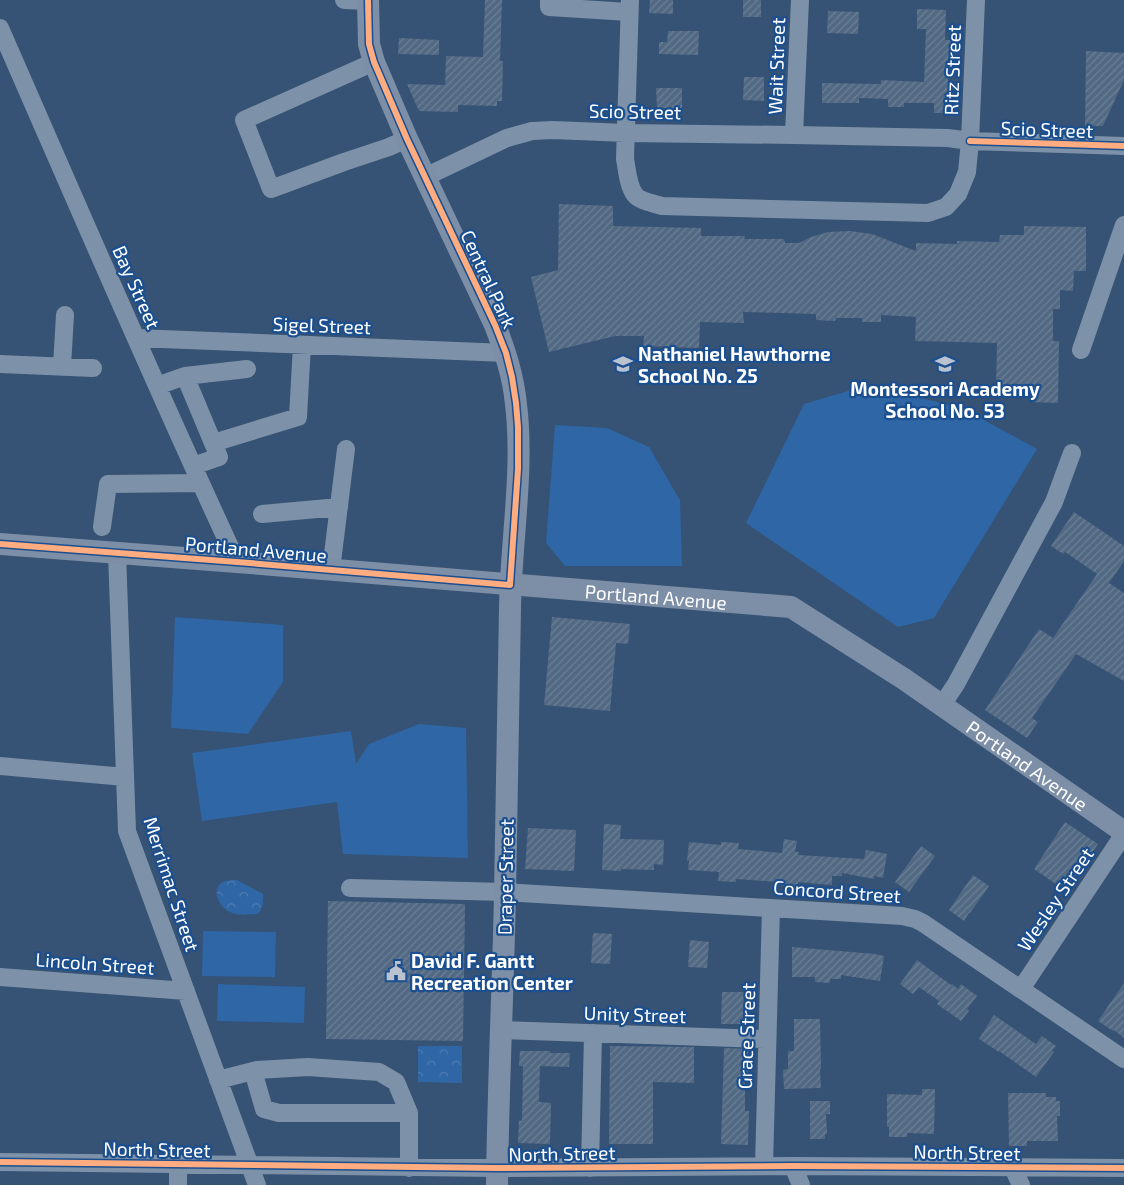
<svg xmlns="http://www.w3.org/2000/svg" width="1124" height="1185" font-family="'Exo 2',sans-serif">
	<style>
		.park { fill: url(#park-crowns) }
		.pitch { fill: #2f66a5 }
		.building { fill: url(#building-hatch) }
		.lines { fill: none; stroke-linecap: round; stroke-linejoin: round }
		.minor { stroke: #7d92a8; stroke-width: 18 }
		.major { stroke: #7d8ea7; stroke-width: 22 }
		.cycleway-casing { stroke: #1b4f8f; stroke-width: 9 }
		.cycleway { stroke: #ffac80; stroke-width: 6 }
		.labels { text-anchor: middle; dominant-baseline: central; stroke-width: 4.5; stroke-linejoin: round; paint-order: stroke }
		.street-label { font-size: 19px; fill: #fff; stroke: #1b4f8f }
		.poi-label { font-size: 19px; font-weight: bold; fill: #fff; stroke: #1b4f8f; text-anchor: start }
	</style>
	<defs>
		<pattern id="park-crowns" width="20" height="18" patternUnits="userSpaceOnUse" patternTransform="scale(1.25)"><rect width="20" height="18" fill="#2f66a5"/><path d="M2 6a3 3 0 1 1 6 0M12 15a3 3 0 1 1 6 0" fill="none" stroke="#4e7db2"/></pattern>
		<pattern id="building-hatch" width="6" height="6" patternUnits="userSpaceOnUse" patternTransform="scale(1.25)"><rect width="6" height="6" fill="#526984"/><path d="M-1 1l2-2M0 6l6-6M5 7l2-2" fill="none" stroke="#6c8096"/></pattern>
	</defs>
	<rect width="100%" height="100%" fill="#365274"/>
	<path class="park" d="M237,880L263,894V904L260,912L257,914C249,914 237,916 230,912C220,908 211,892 221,883C225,880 232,880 237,880Z
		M418,1046H462V1083L418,1082Z"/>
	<path class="pitch" d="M868,385L962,408L1037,449L934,618L898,627L746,523L804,404Z
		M555,425L607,428L649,447L680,500L682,566H565L546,543Z
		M175,617L283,625V682L248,734L171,728Z
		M419,724L466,728L468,858L343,854L337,802L202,821L192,753L351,731L356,764L369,744Z
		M203,931L276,932L275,977L202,976Z
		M218,984L305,987L304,1023L217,1021Z"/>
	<path class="building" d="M485,0H502L500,61H503L502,101H497V106L458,105V112L419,111L407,84L445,85L446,56L483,57Z
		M650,0H673V14L649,13Z
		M743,0H761V17H743Z
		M917,9L946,10L945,40H952V58H948V113H934V103H904V107H888V99L859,98V103H822V83L881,84V80L924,82L926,29H917Z
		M828,11L859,12L858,34L827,33Z
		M668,31H699L698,55L659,54V42H667Z
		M399,38L439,40V55L398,54Z
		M1086,51L1124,53V80L1103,126H1085Z
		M744,77H764V101L743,100Z
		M656,88H682V108H657Z
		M559,204L613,206V226L701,228V236H745L744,239H784L785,243H799L811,237L828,232L850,231L872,234L916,251V243L957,244V241L999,242L1000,235H1024V226L1086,227V271H1074L1073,291L1060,290V309H1053V341H1059L1058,403L1031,402L1033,388L996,387L997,343L915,341L916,317L881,315V322H862V318H836L835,321L816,320V314L743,312L744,323L700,322L699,348L643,346L644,336H615L549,352L531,277L558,270Z
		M1074,512L1124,546V561L1109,583L1124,593V681L1076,654L1032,718L1038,722L1027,738L985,710L1039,629L1053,638L1097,574L1065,552L1063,554L1051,546Z
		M552,617L630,624L628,644L616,643L610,711L544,705Z
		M1065,822L1098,844L1066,891L1034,869Z
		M604,824L621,825L620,839L664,840L663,865L654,864V870L621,869V871L602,870Z
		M528,828L576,830L574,871L525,869Z
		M784,839L797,841L795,852H799L798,855L864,859L866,850L887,854L883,878L874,876V879L842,873V876H832V885L798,882L797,887L779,885V882L736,879V882L718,881L719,872L688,870L689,861H687L689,842L721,845V842L739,843L738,849L782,853Z
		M921,846L935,856L909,892L895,882Z
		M973,875L989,886L970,913H969L964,921L949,910Z
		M328,901L465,904L463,1041L326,1039Z
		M593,933L612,934L610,964L591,963Z
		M690,940L709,942L707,968L688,967Z
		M792,947L875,954L884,956L880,981L841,975V979H830V983L815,982V977H792Z
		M917,960L951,985L952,984L958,989L961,984L977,996L967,1009L969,1011L961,1021L937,1004L939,1001L919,987L913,994L900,984Z
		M1124,983V1038L1114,1030L1113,1031L1098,1021Z
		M722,992H744L743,1024H721Z
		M994,1015L1036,1044L1042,1036L1056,1046L1052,1051L1054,1052L1036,1077L999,1051V1052L979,1039Z
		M794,1019H820L821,1069H820L821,1088L784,1089L783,1070L788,1069V1051H794Z
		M610,1046L694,1047V1083L653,1082V1144H609Z
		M724,1048L748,1049V1075H745V1111H749L748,1145L721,1144Z
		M520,1051H550V1053H570L569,1067L540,1066L539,1102L551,1103L550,1144L518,1143L519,1120L522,1121L523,1066H519Z
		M922,1089H935L934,1134L907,1133V1137H889V1127H887V1094L922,1095Z
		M1008,1093H1046V1097H1056V1101H1060V1116H1057L1058,1141H1027V1146H1009Z
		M810,1101H830V1114H826L827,1134H825V1139H810Z"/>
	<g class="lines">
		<path class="minor" d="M344,0L368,1
			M549,0V7L629,12
			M630,0L625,159C627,169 628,186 635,195C641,202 654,203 662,206L928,213L946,207L958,194L967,172L970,141L976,0
			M0,28C78,206 155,386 237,562
			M374,62L244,120L271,189L344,162L389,147L407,139
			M794,135L800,0
			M425,177L507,138L532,131L553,130L626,133L794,135L948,138L970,141L1124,146
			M136,338L506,353
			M1081,350L1124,225
			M0,364L93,368
			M62,366L65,315
			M185,376L247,369
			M157,386L185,376L213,443
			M193,466L219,457L213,443L298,417L302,345
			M262,514L339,507
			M102,527L108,484L200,483
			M117,553L127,831L257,1185
			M331,570L346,449
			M942,705L956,684L1054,502L1072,453
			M0,766L125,777
			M350,888L505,892L902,916L915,919L923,923L1124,1059
			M0,977L186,991
			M1021,989L1124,834
			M501,1030L767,1039
			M253,1071L264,1109L279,1113H409
			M218,1080L257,1070L308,1067L379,1072L396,1082L409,1113V1168
			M0,1162L497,1168L793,1166L1124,1168
			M764,1166L771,908
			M793,1166L801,1185
			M590,1168L593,1033
			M1013,1168L1021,1185
			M178,1185V1165"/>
		<g class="major">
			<path d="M368,0L369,44L374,62L407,139L495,325C505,351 513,375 516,404C524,471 511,540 510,608C508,703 507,799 505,894C503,991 498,1088 497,1185"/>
			<path id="s1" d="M0,544L237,562L791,607L904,679L1124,832"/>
		</g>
		<defs>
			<path id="cycleway" d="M970,141L1124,146
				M0,544L237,562L510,585L518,469V427L516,403L512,377L506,353L495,325L407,139L374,62L369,44L368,0
				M0,1162L497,1168L793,1166L1124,1168"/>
		</defs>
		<use href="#cycleway" class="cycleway-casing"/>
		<use href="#cycleway" class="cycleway"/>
	</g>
	<defs>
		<symbol id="school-bare" viewBox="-9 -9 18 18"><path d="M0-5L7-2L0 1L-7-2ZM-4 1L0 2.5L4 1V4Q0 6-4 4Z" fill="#b9c2ce" stroke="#1b4f8f" stroke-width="2.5" paint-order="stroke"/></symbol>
		<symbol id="civic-bare" viewBox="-9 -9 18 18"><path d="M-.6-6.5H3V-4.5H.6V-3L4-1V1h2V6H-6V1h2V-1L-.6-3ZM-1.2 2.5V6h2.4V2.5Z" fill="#b9c2ce" stroke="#1b4f8f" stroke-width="2.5" paint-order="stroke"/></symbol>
	</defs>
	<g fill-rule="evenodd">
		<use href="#school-bare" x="609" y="350" width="28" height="28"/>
		<use href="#school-bare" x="931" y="350" width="28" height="28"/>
		<use href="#civic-bare" x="382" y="957" width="28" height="28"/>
	</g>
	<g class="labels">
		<g class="street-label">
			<text transform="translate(776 66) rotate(-88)">Wait Street</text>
			<text transform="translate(952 70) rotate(-88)">Ritz Street</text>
			<text transform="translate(635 111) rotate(1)">Scio Street</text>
			<text transform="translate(1047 129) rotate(2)">Scio Street</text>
			<text transform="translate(489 279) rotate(65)">Central Park</text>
			<text transform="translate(137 287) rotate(66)">Bay Street</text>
			<text transform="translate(322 325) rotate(2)">Sigel Street</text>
			<text transform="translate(256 549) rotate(5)">Portland Avenue</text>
			<text stroke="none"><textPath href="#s1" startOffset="658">Portland Avenue</textPath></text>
			<text stroke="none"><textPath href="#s1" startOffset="1078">Portland Avenue</textPath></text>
			<text transform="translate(505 877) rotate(-89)">Draper Street</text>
			<text transform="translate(172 884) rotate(72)">Merrimac Street</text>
			<text transform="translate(837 891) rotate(4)">Concord Street</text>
			<text transform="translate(1055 899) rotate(-56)">Wesley Street</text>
			<text transform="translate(95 963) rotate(4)">Lincoln Street</text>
			<text transform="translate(635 1014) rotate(2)">Unity Street</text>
			<text transform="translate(746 1036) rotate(-88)">Grace Street</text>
			<text transform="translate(157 1149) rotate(1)">North Street</text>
			<text transform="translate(967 1152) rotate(1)">North Street</text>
			<text transform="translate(562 1153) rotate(-1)">North Street</text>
		</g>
		<g class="poi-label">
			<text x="638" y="353">Nathaniel Hawthorne<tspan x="638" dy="22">School No. 25</tspan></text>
			<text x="945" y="388" text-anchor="middle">Montessori Academy<tspan x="945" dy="22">School No. 53</tspan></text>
			<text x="411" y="960">David F. Gantt<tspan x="411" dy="22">Recreation Center</tspan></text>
		</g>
	</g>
</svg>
